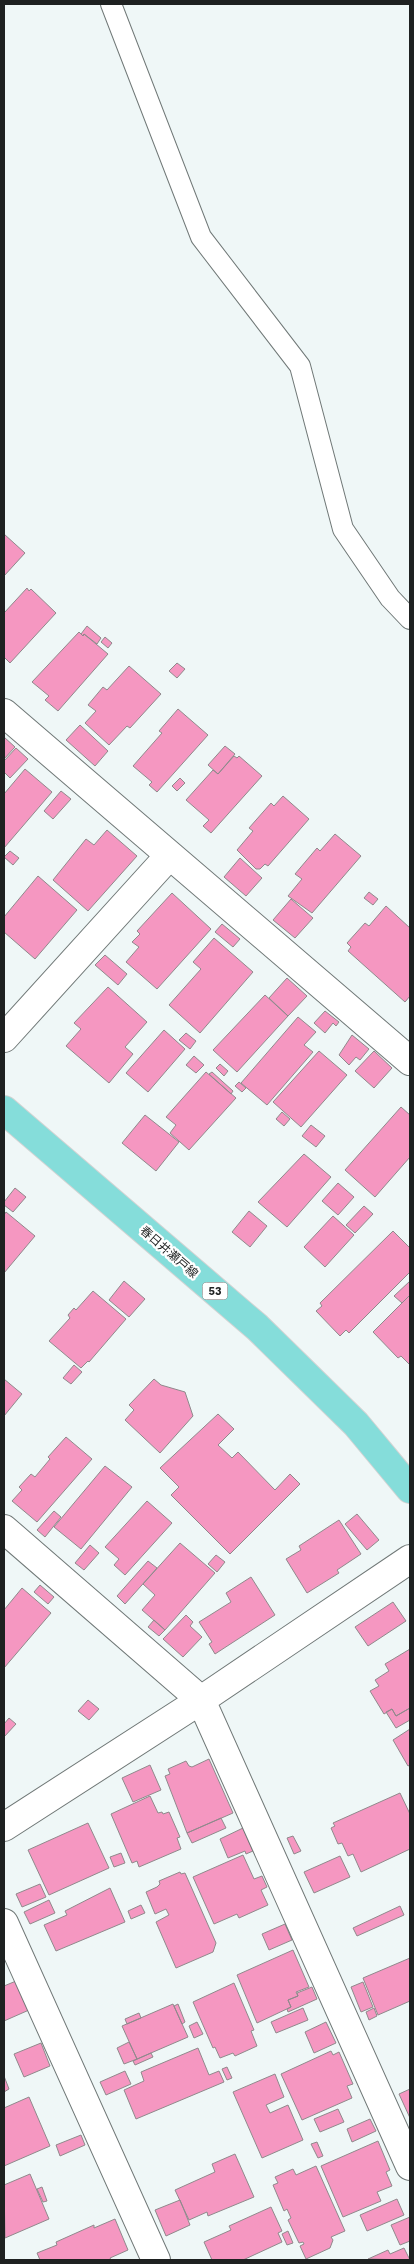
<svg xmlns="http://www.w3.org/2000/svg" width="414" height="2264" font-family="'Work Sans','Noto Sans JP',sans-serif">
	<style>
		.building { fill: #f597c1; stroke: #90898c }
		.lines { fill: none; stroke-linecap: round; stroke-linejoin: round }
		.lane-casing { stroke: #707877; stroke-width: 22 }
		.street-casing { stroke: #707877; stroke-width: 30 }
		.primary-casing { stroke: #d2d3d3; stroke-width: 30 }
		.lane { stroke: #fff; stroke-width: 20 }
		.street { stroke: #fff; stroke-width: 28 }
		.primary { stroke: #85ddda; stroke-width: 28 }
		.labels { text-anchor: middle; dominant-baseline: central; stroke-width: 4.5; stroke-linejoin: round; paint-order: stroke }
		.shield { fill: #fff; stroke: #626464; stroke-width: 1 }
		.shield-label { font-size: 11px; font-weight: bold; fill: #1e2121 }
		.street-label { font-size: 12px; fill: #1e2121; stroke: #fff }
	</style>
	<rect width="100%" height="100%" fill="#eff7f7"/>
	<path class="building" d="M4,534L25,553L4,576Z
		M27,588L29,591L31,589L56,613L10,663L4,657V613Z
		M87,626L101,638L97,644L84,634L83,636L81,634Z
		M79,632L83,636L84,634L108,654L58,711L45,700L49,696L32,682Z
		M105,637L112,643L108,648L101,642Z
		M177,663L185,669L177,678L169,671Z
		M129,666L161,694L130,728L127,726L109,745L85,723L96,711L88,705L103,687L107,690Z
		M178,709L208,735L157,792L149,785L152,782L133,766L162,733L159,731Z
		M80,725L108,751L95,766L66,740Z
		M4,737L15,747L4,759Z
		M225,746L235,754L218,774L208,765Z
		M16,748L28,759L10,778L4,772V761Z
		M234,756L237,758L239,756L262,776L211,833L203,826L209,820L186,800L213,770L218,774Z
		M25,769L52,792L4,848V794Z
		M180,778L185,783L177,791L172,786Z
		M61,791L71,799L53,819L44,811Z
		M283,796L309,819L268,866L265,864L260,869H256L237,850L253,831L249,828L271,803L274,806Z
		M107,830L137,856L88,911L53,880L86,839L94,845Z
		M335,834L361,856L312,913L288,896L302,879L295,874L317,848L320,851Z
		M10,851L19,858L13,865L4,857Z
		M240,858L262,878L246,896L224,877Z
		M38,876L77,910L35,959L4,932V917Z
		M369,892L378,899L373,905L364,898Z
		M172,893L211,929L157,989L126,962L139,947L132,942L140,934L137,931Z
		M291,899L313,918L295,938L273,920Z
		M386,906L410,928V996L405,1002L348,951L351,947L347,943L365,923L369,926Z
		M222,924L240,939L233,947L215,932Z
		M214,938L253,972L200,1033L169,1005L201,969L193,962Z
		M105,955L127,974L118,985L95,965Z
		M287,978L307,996L288,1016L269,998Z
		M108,987L147,1022L125,1047L133,1054L109,1083L66,1046L81,1029L74,1023Z
		M265,995L288,1016L237,1072L213,1050Z
		M325,1011L339,1022L336,1026L333,1023L325,1033L314,1023Z
		M298,1017L316,1032L304,1045L313,1052L267,1105L241,1083Z
		M164,1030L185,1049L148,1092L126,1073Z
		M186,1033L196,1041L190,1049L179,1040Z
		M352,1035L369,1049L360,1060L356,1057L349,1065L339,1055Z
		M319,1051L347,1075L301,1127L273,1102Z
		M374,1051L392,1068L374,1088L355,1071Z
		M194,1056L204,1065L196,1073L186,1065Z
		M220,1064L228,1071L224,1076L216,1068Z
		M206,1072L236,1098L189,1150L170,1133L176,1125L166,1117Z
		M212,1072L233,1091L231,1094L209,1074Z
		M239,1082L246,1088L242,1092L235,1086Z
		M401,1107L410,1115V1157L375,1197L345,1170Z
		M282,1112L290,1119L284,1126L276,1119Z
		M145,1115L179,1142L156,1171L122,1143Z
		M311,1125L325,1136L316,1147L302,1136Z
		M304,1154L331,1177L287,1227L258,1202Z
		M338,1183L354,1197L338,1215L322,1201Z
		M15,1188L26,1197L13,1212L4,1205V1202Z
		M364,1206L373,1214L355,1233L346,1225Z
		M249,1211L267,1226L250,1247L232,1232Z
		M6,1212L35,1236L4,1273V1215Z
		M333,1216L354,1235L325,1267L304,1247Z
		M393,1231L410,1248V1272L349,1333L346,1330L340,1336L316,1311L322,1306L320,1303Z
		M124,1281L145,1299L129,1317L109,1300Z
		M410,1281V1295L402,1303L394,1296Z
		M93,1291L126,1319L89,1362L88,1361L81,1368L49,1341L70,1318L68,1315L74,1308L76,1310Z
		M410,1295V1365L401,1356L398,1358L373,1332Z
		M74,1365L82,1372L71,1384L63,1378Z
		M4,1379L22,1394L4,1416Z
		M154,1379L161,1385L185,1392L193,1416L160,1453L125,1420L134,1410L129,1405Z
		M218,1414L234,1429L218,1445L232,1458L238,1452L275,1490L290,1474L300,1484L230,1554L171,1495L179,1487L160,1468Z
		M66,1437L92,1459L37,1522L12,1501L22,1490L19,1487L31,1474L35,1477L50,1459L48,1457Z
		M105,1466L132,1487L81,1549L54,1527Z
		M147,1501L172,1523L125,1575L114,1565L119,1559L105,1547Z
		M54,1511L61,1517L45,1537L37,1530Z
		M357,1514L379,1540L367,1550L345,1524Z
		M339,1520L361,1554L337,1570L339,1573L307,1593L286,1559L301,1550L299,1546Z
		M180,1543L215,1573L165,1630L142,1610L155,1595L143,1584Z
		M90,1545L99,1553L84,1570L75,1563Z
		M216,1555L225,1562L217,1572L208,1564Z
		M148,1561L157,1568L125,1604L117,1596Z
		M251,1577L275,1615L215,1654L209,1644L212,1642L199,1622L231,1602L226,1593Z
		M40,1585L54,1597L48,1604L34,1592Z
		M22,1588L51,1613L4,1668V1610Z
		M393,1602L406,1621L368,1646L355,1627Z
		M186,1615L193,1622L190,1626L202,1637L183,1657L163,1639Z
		M154,1620L165,1630L159,1636L148,1627Z
		M410,1649V1708L396,1716L392,1709L384,1714L370,1691L379,1686L375,1680L389,1671L385,1664Z
		M88,1700L99,1709L89,1720L78,1711Z
		M410,1708V1720L396,1728L386,1712L392,1709L396,1716Z
		M9,1718L16,1724L4,1737V1724Z
		M410,1729V1765L408,1766L393,1740Z
		M209,1759L233,1813L187,1833L165,1776L170,1774L168,1769L186,1761L189,1766L192,1767Z
		M150,1765L161,1790L133,1802L122,1778Z
		M400,1793L410,1814V1849L361,1872L353,1854L348,1856L342,1843L338,1844L331,1828L335,1826L333,1823Z
		M150,1796L158,1813L162,1812L163,1814L169,1812L180,1837L177,1838L181,1849L139,1867L137,1861L132,1863L111,1814Z
		M221,1818L226,1828L192,1843L187,1833Z
		M88,1823L109,1868L49,1895L28,1850Z
		M243,1828L253,1851L246,1854L245,1851L228,1858L220,1839Z
		M293,1836L301,1851L294,1854L287,1838Z
		M121,1853L125,1863L114,1867L110,1857Z
		M243,1855L254,1879L262,1876L267,1887L261,1890L268,1905L239,1918L237,1914L214,1924L193,1877Z
		M340,1856L350,1877L314,1893L304,1872Z
		M180,1872L181,1874L185,1873L216,1943L213,1952L176,1968L156,1922L169,1915L166,1909L155,1914L146,1892L157,1887L160,1884L159,1881Z
		M40,1884L46,1897L22,1907L16,1894Z
		M110,1888L125,1922L56,1951L44,1925L67,1915L65,1911Z
		M49,1900L55,1913L30,1924L24,1912Z
		M141,1905L145,1913L131,1919L128,1911Z
		M400,1906L404,1915L357,1936L353,1928Z
		M285,1924L292,1940L269,1950L262,1934Z
		M293,1950L309,1987L296,1992L298,1996L288,2000L291,2007L257,2023L237,1975Z
		M410,1958V2001L378,2015L363,1978Z
		M16,1981L29,2010L4,2021V1986Z
		M363,1982L373,2007L361,2012L351,1987Z
		M234,1983L254,2030L251,2031L257,2046L235,2056L233,2053L220,2058L215,2047L213,2048L193,2002Z
		M312,1987L317,1999L288,2012L287,2009L291,2007L288,2000L298,1996L297,1993Z
		M173,2004L188,2037L137,2059L122,2026Z
		M178,2004L185,2022L182,2024L174,2006Z
		M303,2008L308,2020L276,2033L271,2022Z
		M374,2008L377,2016L369,2020L366,2012Z
		M139,2013L141,2018L127,2024L125,2019Z
		M197,2022L203,2034L194,2038L189,2026Z
		M326,2022L336,2043L314,2053L305,2032Z
		M129,2042L137,2059L124,2064L117,2048Z
		M41,2043L50,2066L24,2077L14,2054Z
		M198,2048L209,2075L219,2071L224,2082L136,2119L124,2090L144,2081L141,2072Z
		M331,2051L333,2055L339,2052L353,2084L347,2086L352,2098L302,2120L281,2074Z
		M151,2053L153,2057L135,2065L133,2061Z
		M227,2067L232,2078L227,2080L222,2069Z
		M125,2071L131,2084L106,2095L100,2082Z
		M275,2074L284,2097L266,2105L270,2113L288,2105L303,2140L262,2158L233,2092Z
		M4,2076L9,2089L4,2092Z
		M410,2089V2118L399,2094Z
		M29,2097L50,2146L4,2166V2108Z
		M338,2109L344,2122L320,2132L314,2119Z
		M370,2119L376,2131L352,2142L347,2129Z
		M81,2135L85,2145L60,2156L56,2145Z
		M378,2141L390,2170L386,2172L392,2186L377,2192L381,2201L343,2217L321,2166Z
		M317,2142L323,2156L318,2158L311,2144Z
		M235,2154L254,2197L208,2216L207,2212L189,2220L175,2190L215,2172L212,2164Z
		M316,2166L345,2231L331,2237L333,2240L330,2248L306,2259L300,2246L304,2244L303,2242L299,2243L288,2220L291,2218L287,2209L284,2211L273,2185L278,2183L275,2177L293,2169L296,2175Z
		M30,2174L49,2219L5,2238L4,2185Z
		M42,2187L47,2201L43,2202L37,2189Z
		M397,2199L404,2215L367,2231L360,2215Z
		M180,2200L190,2225L166,2236L155,2210Z
		M271,2207L282,2231L278,2233L282,2242L243,2260H212L204,2242L231,2230L229,2226Z
		M410,2217V2241L400,2245L391,2225Z
		M115,2219L128,2250L110,2258L111,2260H40L37,2253L57,2245L56,2242L94,2225V2228Z
		M288,2231L293,2243L287,2245L282,2234Z
		M404,2248L410,2260L368,2259L388,2250L390,2254Z"/>
	<g class="lines">
		<defs>
			<path id="lane" d="M111,4L201,237L300,366L343,529L390,598L410,619"/>
			<path id="street" d="M4,713L410,1061
				M4,1038L169,856
				M4,1529L201,1700L410,2166
				M4,1827L201,1700L410,1559
				M4,1923L156,2260"/>
			<path id="primary" d="M4,1110L257,1327L356,1424L410,1489"/>
		</defs>
		<use href="#lane" class="lane-casing"/>
		<use href="#street" class="street-casing"/>
		<use href="#primary" class="primary-casing"/>
		<use href="#lane" class="lane"/>
		<use href="#street" class="street"/>
		<use href="#primary" class="primary"/>
	</g>
	<g class="labels">
		<rect class="shield" x="202.5" y="1282.5" width="25" height="17" rx="4"/>
		<g class="shield-label">
			<text x="215" y="1291">53</text>
		</g>
		<g class="street-label">
			<text transform="translate(169 1252) rotate(41)">春日井瀬戸線</text>
		</g>
	</g>
	<rect width="414" height="2264" fill="none" stroke="#1e2121" stroke-width="10"/>
</svg>
